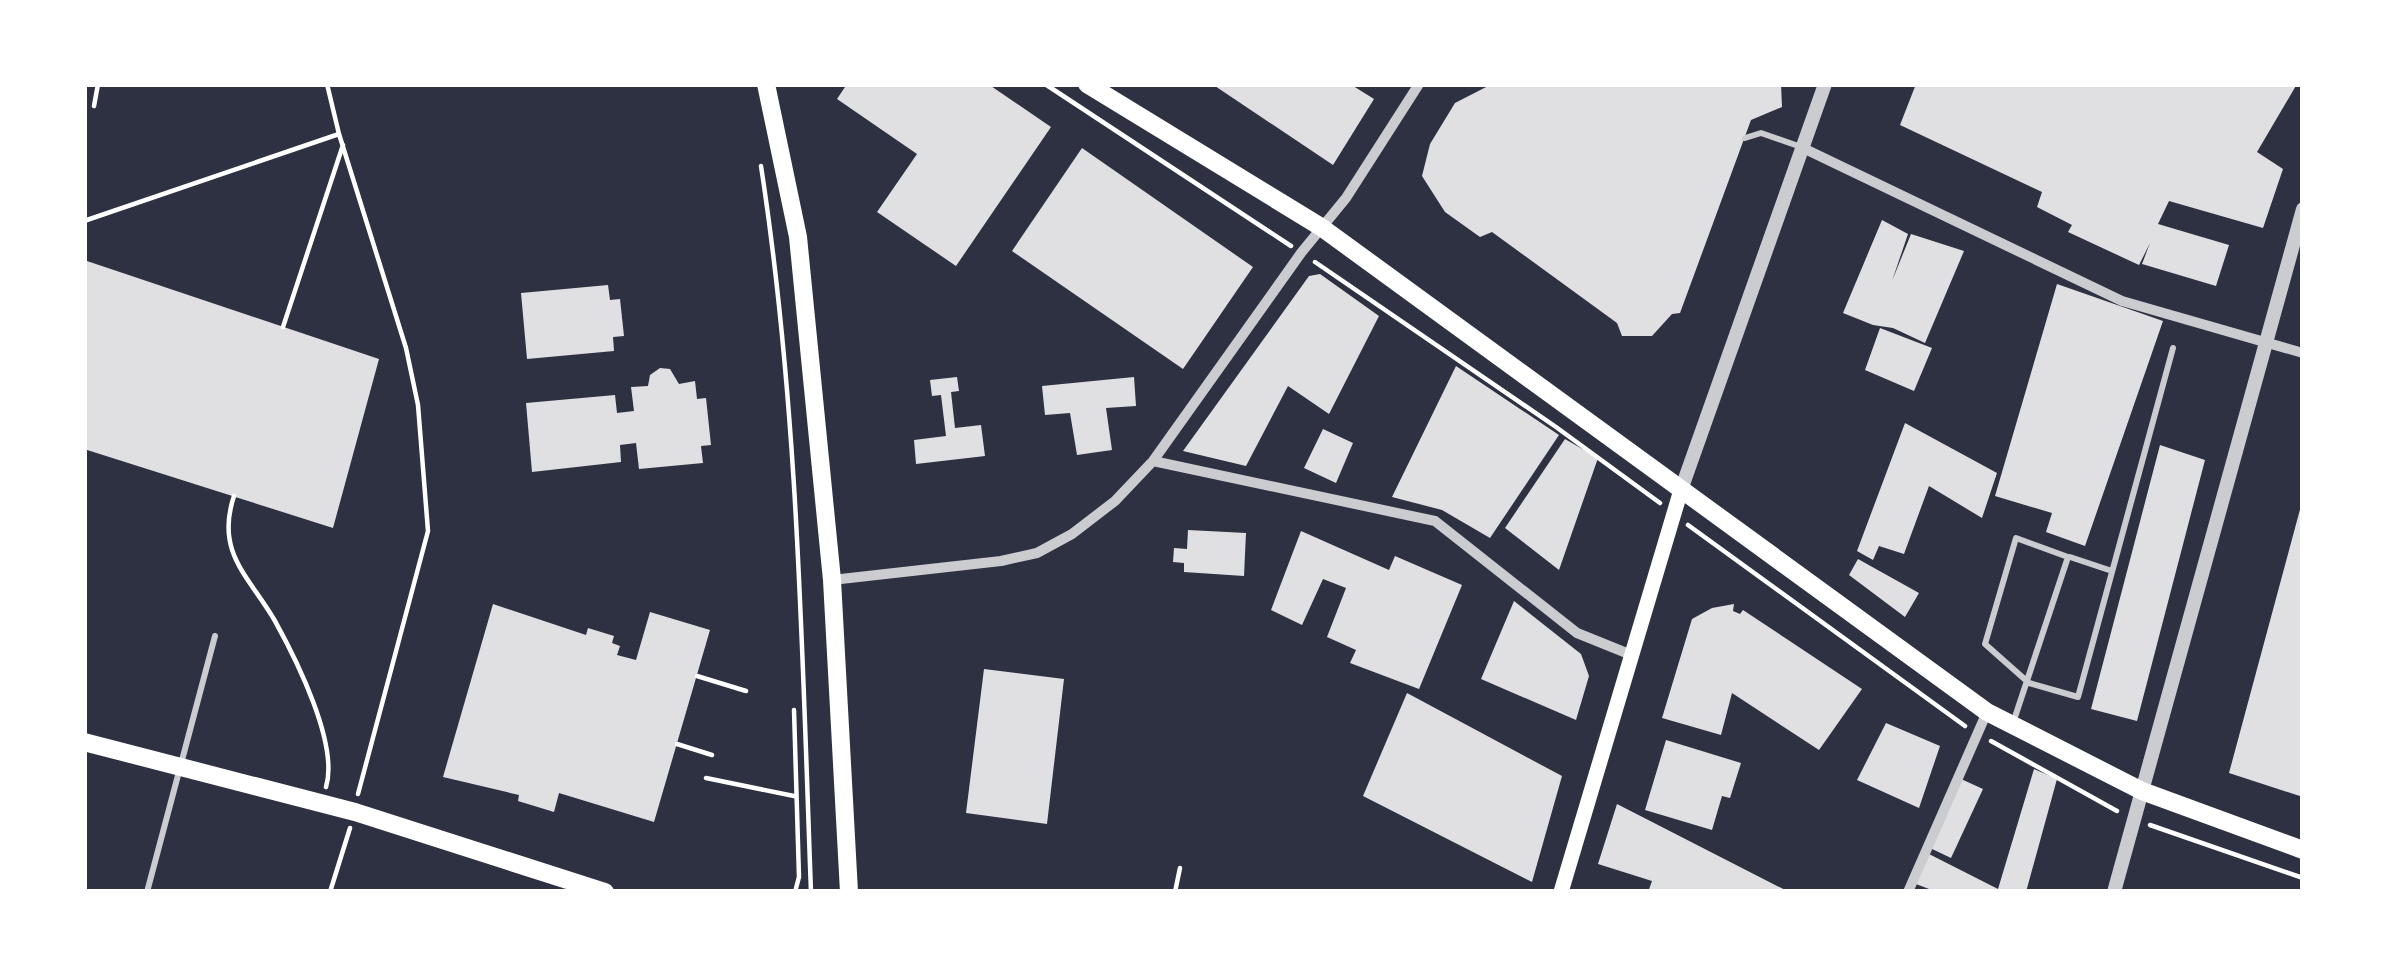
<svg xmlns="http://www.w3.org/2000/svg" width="2387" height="976" font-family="Barlow,sans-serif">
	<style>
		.building { fill: #e0e0e3 }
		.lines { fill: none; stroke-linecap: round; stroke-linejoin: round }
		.path { stroke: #fff; stroke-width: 4.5 }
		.service { stroke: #caccd0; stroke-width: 6 }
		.minor { stroke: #caccd0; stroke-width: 10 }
		.tertiary { stroke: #caccd0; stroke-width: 14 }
		.secondary { stroke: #fff; stroke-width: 15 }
		.primary { stroke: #fff; stroke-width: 18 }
	</style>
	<rect width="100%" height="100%" fill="#2d3142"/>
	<path class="building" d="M847,84H988L1051,127L956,266L877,212L917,154L837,99Z
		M1212,84H1350L1374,99L1333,165Z
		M1492,84H1781L1782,107L1751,120L1680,313L1672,314L1652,336H1622L1617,323L1492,232L1480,237L1445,212L1422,176L1430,144L1455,103Z
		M1916,84H2297L2257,152L2283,169L2263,228L2169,201L2158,224L2229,245L2216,286L2142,264L2150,243L2139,265L2068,232L2072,225L2037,207L2042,192L1900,125Z
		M1082,148L1253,267L1183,369L1012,251Z
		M1882,220L1908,234L1892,281L1911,234L1964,251L1925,343L1893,328L1873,325L1843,313Z
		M84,260L379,359L333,528L84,449Z
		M1320,274L1379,316L1329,414L1288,386L1246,466L1183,451L1309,276Z
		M2057,284L2163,321L2085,546L2046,532L2052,513L1995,496Z
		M608,285L610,300L620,299L624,336L613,337L614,351L527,359L521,293Z
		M1880,328L1932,348L1914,391L1865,370Z
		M1456,366L1559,435L1490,538L1442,510L1392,497Z
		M660,368L670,369L679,384L695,381L697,399L706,398L711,445L701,446L703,463L639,469L636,443L620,445L621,462L532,472L526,403L615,395L617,413L634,411L631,387L648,386L650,375Z
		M957,377L959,391L951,392L955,428L981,425L985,456L916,464L914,440L946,436L941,395L932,396L930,380Z
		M1134,377L1136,406L1106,408L1112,450L1077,455L1070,413L1045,415L1042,386Z
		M1905,423L1997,473L1982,518L1929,486L1904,554L1879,546L1873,560L1857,551Z
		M1323,429L1353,443L1336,483L1304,468Z
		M1565,439L1598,458L1559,570L1505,528Z
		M2160,445L2205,460L2137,721L2091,709Z
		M2302,502H2303V797L2229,773Z
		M1188,530L1246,533L1244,576L1184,572V563L1173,562L1174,548L1187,549Z
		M1301,531L1389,570L1395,556L1462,585L1419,689L1350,663L1356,650L1327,637L1346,588L1323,579L1302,625L1271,610Z
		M1858,559L1919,593L1905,617L1849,575Z
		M1514,601L1581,654L1589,676L1576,720L1481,679Z
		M493,604L586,635L588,628L614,636L612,643L620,646L617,655L636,660L650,612L710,630L654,822L559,793L554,812L518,801L519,795L443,777Z
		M1734,604L1733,611L1740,614L1743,610L1862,689L1819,750L1732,693L1721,735L1662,718L1692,619L1712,608Z
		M984,669L1064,679L1047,824L966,813Z
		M1407,693L1562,776L1532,882L1363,796Z
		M1886,723L1940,746L1919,808L1857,780Z
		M1666,740L1741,763L1730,798L1722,796L1712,830L1645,810Z
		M2034,769L2057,779L2026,892H1937L1916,884L1927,853L1998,889Z
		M1961,779L1983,789L1951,858L1930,848Z
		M1617,804L1789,892H1648L1652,881L1598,864Z"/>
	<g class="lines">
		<path class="path" d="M327,84L339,134L406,348L418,405L428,531L358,794
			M1045,84L1291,246
			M94,106L98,84
			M761,166C798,406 802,650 811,892
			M84,221L339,134
			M1315,262L1556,427L1660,503
			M283,327L343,145
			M234,496C215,553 249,576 275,621C296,659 339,744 326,787
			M1688,525L1965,726
			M697,676L746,691
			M794,710L799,877L795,892
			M1991,741L2117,811
			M677,744L712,755
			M706,778L794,796
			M2150,825L2303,878
			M330,892L350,828
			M1175,892L1180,868"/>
		<path class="service" d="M1745,138L1761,133L1804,148
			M2070,557L2112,571
			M2013,723L2068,557L2016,538L1985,644L2029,683L2078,697L2173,348
			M147,892L215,636"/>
		<path class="minor" d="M1805,149L2122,301L2303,353
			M1153,461L1435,521L1577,633L1634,656
			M832,580L1001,561L1037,553L1072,534L1115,501L1153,461L1301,253L1346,198L1419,84
			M1908,892L1987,712"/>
		<path class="tertiary" d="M1681,490L1825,84
			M2114,892L2303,209"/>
		<path class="secondary" d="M1561,892L1681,490"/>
		<path class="primary" d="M766,84L798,237L832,580L849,892
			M1087,84L1321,227L1987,712L2142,791L2303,850
			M84,742L355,812L605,892"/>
	</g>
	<rect width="2387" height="976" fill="none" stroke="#ffffff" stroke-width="174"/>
</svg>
